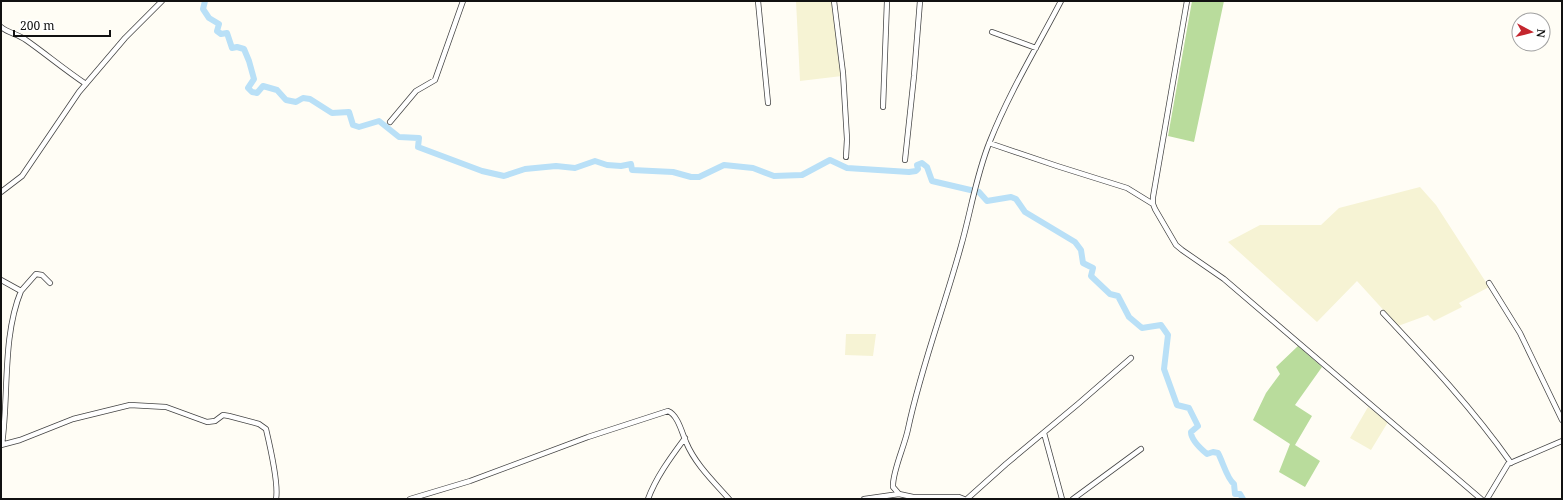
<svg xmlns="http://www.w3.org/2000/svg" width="1563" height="500" font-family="'Noto Serif',serif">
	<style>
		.farmland { fill: #f6f3d4 }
		.forest { fill: #b9dc9c }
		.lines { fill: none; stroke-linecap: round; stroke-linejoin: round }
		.river { stroke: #b9e0f7; stroke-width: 6 }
		.minor-casing { stroke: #444; stroke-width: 6 }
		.minor { stroke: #fff; stroke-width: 4.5 }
	</style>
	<rect width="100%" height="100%" fill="#fffdf5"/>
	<path class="farmland" d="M796,1H831L842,76L800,81Z
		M1420,187L1436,205L1489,287L1459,303L1462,307L1434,321L1428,315L1398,326L1357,281L1317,322L1228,242L1260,225H1321L1339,208Z
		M846,334H876L873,356L845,355Z
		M1368,407L1388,422L1371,450L1350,438Z"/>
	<path class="forest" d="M1192,1H1224L1194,142L1168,136Z
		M1298,346L1322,367L1295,405L1312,416L1295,445L1320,461L1305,487L1279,472L1290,444L1253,420L1266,393L1280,374L1276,367Z"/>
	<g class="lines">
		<path class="river" d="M205,1L203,9L209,18L219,24L217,31L221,34L227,33L232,48L237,47L244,49L249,61L254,79L248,88L252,92L257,93L263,86L277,90L286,100L296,102L303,98L310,99L332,113L349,112L353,125L359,127L379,121L399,137L419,138L418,147L482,171L504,176L525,169L556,166L575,168L595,161L607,165L621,166L631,164L632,170L673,172L691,177H699L724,165L753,168L774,176L802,175L830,160L847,168L909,172L916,171L918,169L917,165L922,163L927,167L932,181L979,192L987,201L1011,197L1016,199L1025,212L1075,242L1081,250L1083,263L1093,268L1091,276L1110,294L1118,296L1129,317L1142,328L1161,325L1168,335L1164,369L1177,405L1189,408L1198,426L1191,432C1191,440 1201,449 1207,454L1213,452L1218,453C1223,462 1227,479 1234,484L1235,494H1240L1243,499"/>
		<defs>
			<path id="minor" d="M758,1L768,103
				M834,1L843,73L847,139L846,157
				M1187,1L1153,197V204L1155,209L1176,245L1182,250L1224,279L1481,499
				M1,27C8,33 18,34 26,40C46,54 65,70 86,84
				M992,32L1036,48
				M883,107L887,1
				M390,122L416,91L435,80L463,1
				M989,143L1057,166L1127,188L1153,204
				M905,160L914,76L920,1
				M1,192L22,176L79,92L125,38L162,1
				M1,280L21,291C2,337 9,396 2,444
				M1489,283L1520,333L1562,420
				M21,291L36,274L42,275L50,283
				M1383,313C1428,361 1473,409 1511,463
				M1044,433L1062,499
				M1,445L20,440L73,419L130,405L166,407L207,422L215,421L223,415L229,416L259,424L266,429C270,446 279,484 276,499
				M410,499L470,481L588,437L668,411C678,415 682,433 686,442C695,464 714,482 729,499
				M648,499C656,477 671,457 685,438
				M864,499L899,494
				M964,499L959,497H913L899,494L893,487C892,472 905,445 908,429C921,367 944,308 961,246C971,211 976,175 990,141C1009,93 1037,47 1061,1
				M967,499L1006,464L1078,404L1131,358
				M1073,499L1141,449
				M1487,499L1508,464L1562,441"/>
		</defs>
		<use href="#minor" class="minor-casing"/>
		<use href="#minor" class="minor"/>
	</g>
	<rect width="1563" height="500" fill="none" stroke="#111111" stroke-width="4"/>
	<g transform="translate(1531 32) rotate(97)"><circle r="19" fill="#ffffff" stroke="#a0a0a0"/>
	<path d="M0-3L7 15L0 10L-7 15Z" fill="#c4262e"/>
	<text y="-6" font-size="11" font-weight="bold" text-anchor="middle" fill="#111111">N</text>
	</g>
	<path d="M14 30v6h96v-6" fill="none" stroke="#111111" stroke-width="2"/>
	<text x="20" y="30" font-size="12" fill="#111111" stroke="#ffffff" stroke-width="3" paint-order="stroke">200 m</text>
</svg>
